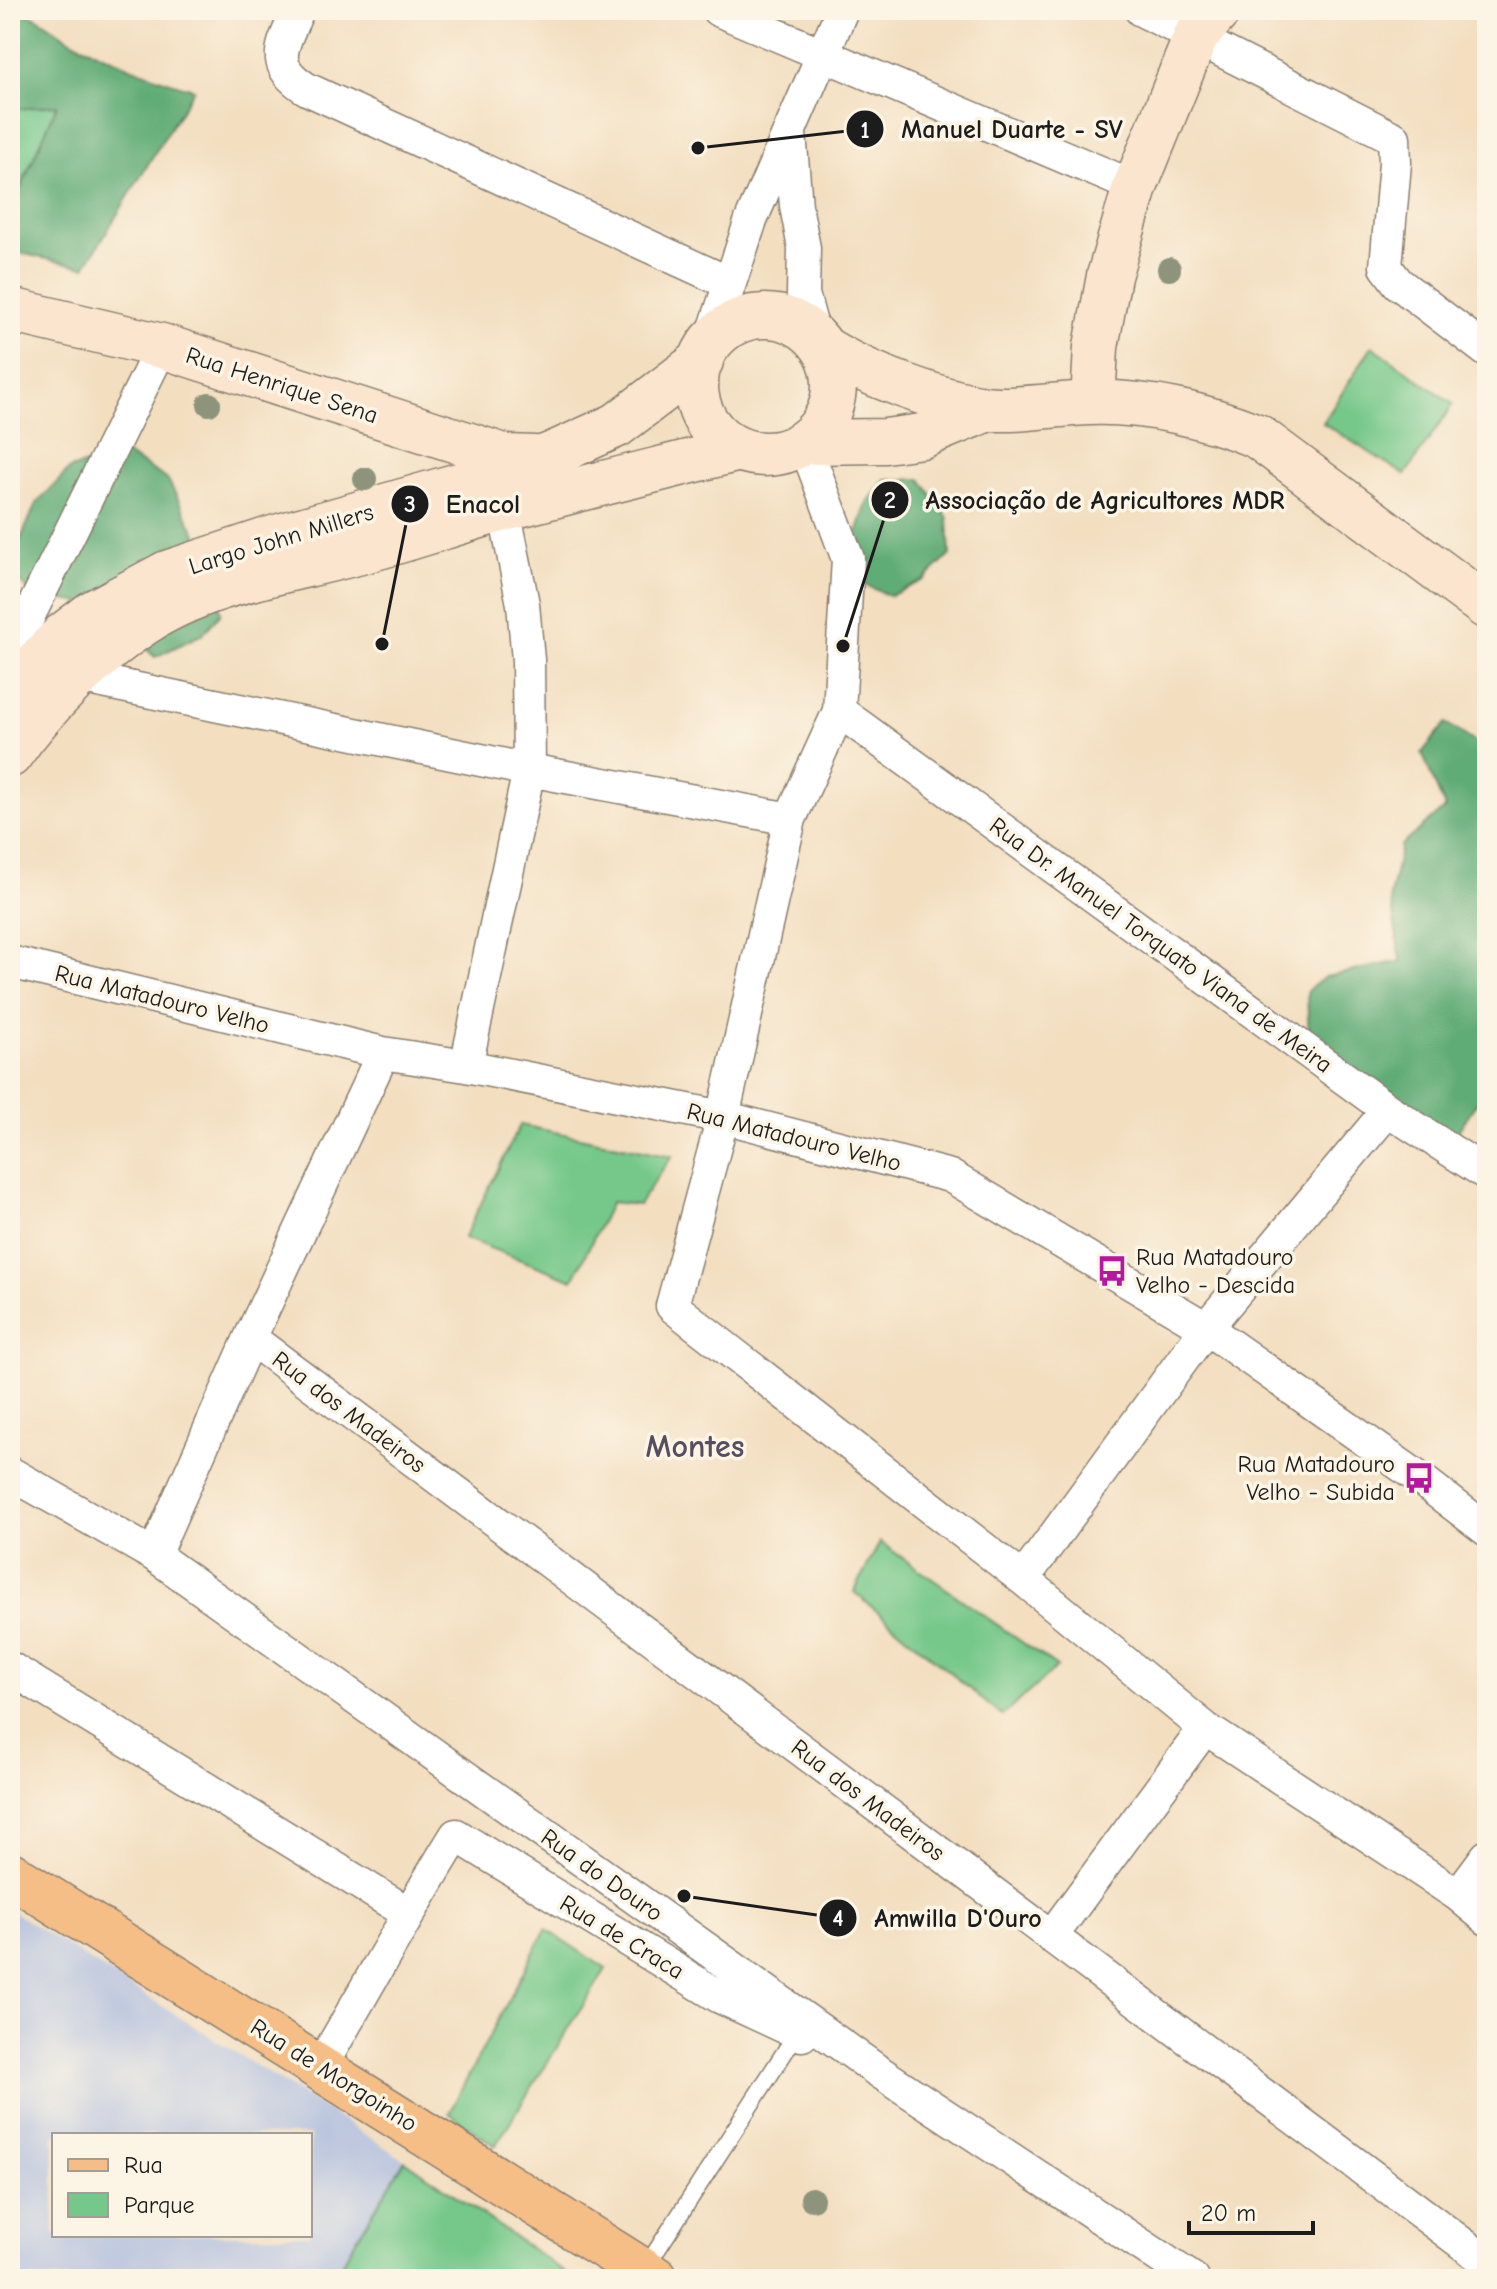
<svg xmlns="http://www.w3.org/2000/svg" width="1497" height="2289" font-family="'Comic Neue',sans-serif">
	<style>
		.industrial { fill: #b9c4de; fill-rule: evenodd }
		.green { fill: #76c88a; stroke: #497253; stroke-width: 2 }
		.forest { fill: #60ac76; stroke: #3e6449; stroke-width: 2 }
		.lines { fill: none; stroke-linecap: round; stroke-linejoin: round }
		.lane-casing { stroke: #887d6e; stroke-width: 19 }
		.street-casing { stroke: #887d6e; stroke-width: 35 }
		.secondary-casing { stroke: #887d6e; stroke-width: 47 }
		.primary-casing { stroke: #887d6e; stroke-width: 47 }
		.lane { stroke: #fff; stroke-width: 16 }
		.street { stroke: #fff; stroke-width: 32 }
		.secondary { stroke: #fbe5cf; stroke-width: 44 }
		.primary { stroke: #f6be87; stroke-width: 44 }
		.tree { fill: #8e947b }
		.labels { text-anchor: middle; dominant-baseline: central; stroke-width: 7; stroke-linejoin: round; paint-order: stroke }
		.street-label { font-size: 24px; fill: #1c1c1c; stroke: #fcf5e5 }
		.poi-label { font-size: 24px; fill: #1c1c1c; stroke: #fcf5e5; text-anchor: start }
		.district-label { font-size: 32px; font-weight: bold; fill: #564e61; stroke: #fcf5e5 }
		.leader { fill: none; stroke: #1c1c1c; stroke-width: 3 }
		.callout-dot { fill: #1c1c1c; stroke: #fcf5e5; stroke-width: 3 }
		.mark-label { font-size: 24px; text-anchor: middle; font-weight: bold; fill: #fff }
		.callout-label { font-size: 26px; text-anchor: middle; font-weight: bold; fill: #1c1c1c; stroke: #fcf5e5; stroke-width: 7; stroke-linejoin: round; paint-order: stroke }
	</style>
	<rect width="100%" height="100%" fill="#fcf5e5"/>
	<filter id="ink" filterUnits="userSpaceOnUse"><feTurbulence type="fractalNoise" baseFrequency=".0125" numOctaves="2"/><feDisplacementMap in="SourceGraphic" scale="16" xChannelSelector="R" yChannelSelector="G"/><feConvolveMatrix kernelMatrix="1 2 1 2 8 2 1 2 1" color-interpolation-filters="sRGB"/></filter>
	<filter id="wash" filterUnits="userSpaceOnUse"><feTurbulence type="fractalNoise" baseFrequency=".006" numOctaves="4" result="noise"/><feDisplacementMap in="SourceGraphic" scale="32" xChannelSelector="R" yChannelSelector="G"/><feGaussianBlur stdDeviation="1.8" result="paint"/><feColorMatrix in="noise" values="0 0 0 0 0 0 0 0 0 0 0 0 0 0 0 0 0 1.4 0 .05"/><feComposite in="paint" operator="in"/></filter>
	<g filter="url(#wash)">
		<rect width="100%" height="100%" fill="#f3dec0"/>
		<path class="industrial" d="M10,1910L405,2160L332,2279H10ZM54,2135H310V2235H54Z"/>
		<path class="green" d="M10,86L58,105L16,197L10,194Z
			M1372,346L1453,404L1405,475L1323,423Z
			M520,1125L672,1156L638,1205L611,1202L573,1280L464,1238Z
			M880,1542L1057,1667L1002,1716L854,1592Z
			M546,1929L606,1969L495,2146L449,2113Z
			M405,2160L571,2277L574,2279H332Z"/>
		<path class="forest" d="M10,10C35,10 55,32 77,43C115,61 153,78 194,89L85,267L10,251V197H17L57,105L10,110Z
			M125,453L168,480L207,555L221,613L203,634L155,657L99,606L34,595L10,572V563L36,504L70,469Z
			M921,479L948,518L950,555L924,580L890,596L860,583L853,544L867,503L885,480Z
			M1446,723L1487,750V1094L1477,1102L1450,1143L1309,1043L1307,991L1325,977L1401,961L1390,896L1401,845L1445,808L1422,753Z"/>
	</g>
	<g filter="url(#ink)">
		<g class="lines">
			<defs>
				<path id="lane" d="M644,2270L797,2033"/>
				<path id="street" d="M298,10C283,46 267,64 307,89L729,283
					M718,10L1135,187
					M1141,10L1394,138L1395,163L1386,267L1398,283L1487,351
					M790,133L796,206L804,248L803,294L814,335
					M709,346L751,220L842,10
					M804,442L848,559L839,711L790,819L723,1117L672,1306L1023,1579L1205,1728L1458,1895L1487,1919
					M10,654L162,346
					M79,677L529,770L790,819
					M839,711L1388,1110L1487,1174
					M10,962L383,1053L466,1066L723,1117L950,1176L1206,1328L1419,1478L1487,1530
					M466,1066L529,770L528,660L523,604L504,509
					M250,1338L1487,2262
					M10,1473L154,1555L875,2069L1193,2279
					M154,1555L250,1338L383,1053
					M1023,1579L1206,1328L1388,1110
					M10,1668L408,1913
					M1458,1895L1487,1856
					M1051,1937L1205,1728
					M321,2066C366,1989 409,1911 456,1835L720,1997L802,2035"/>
				<path id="secondary" d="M10,310L162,346L507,457L535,458
					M696 385a69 69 0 1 1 138 0a69 69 0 1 1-138 0Z
					M825,349C863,373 941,402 985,408C1013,412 1060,404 1089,403C1147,401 1204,415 1257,436L1487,607
					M1093,403L1096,347L1109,276L1135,187L1196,36L1219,10
					M804,442L885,441L922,436L988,409
					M10,690L63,635L92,613L167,573L273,538L508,471L553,454L617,425L701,361
					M10,755C41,710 97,654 143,624C211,579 295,571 371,549C416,537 460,521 504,509C582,488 661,469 739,449"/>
				<path id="primary" d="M10,1874L656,2279"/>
			</defs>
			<use href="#lane" class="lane-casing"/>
			<use href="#street" class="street-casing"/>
			<use href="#secondary" class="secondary-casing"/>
			<use href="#primary" class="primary-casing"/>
			<use href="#lane" class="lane"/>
			<use href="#street" class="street"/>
			<use href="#secondary" class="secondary"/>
			<use href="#primary" class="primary"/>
		</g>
		<g class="tree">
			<circle cx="1169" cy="269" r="12"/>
			<circle cx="209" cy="404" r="12"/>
			<circle cx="365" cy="479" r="12"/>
			<circle cx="812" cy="2199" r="12"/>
		</g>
	</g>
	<defs>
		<symbol id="bus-bare" viewBox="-9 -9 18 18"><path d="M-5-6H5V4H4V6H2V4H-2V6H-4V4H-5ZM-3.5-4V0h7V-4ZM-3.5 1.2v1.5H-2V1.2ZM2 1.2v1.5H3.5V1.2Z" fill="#b5179e" stroke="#fcf5e5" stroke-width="2.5" paint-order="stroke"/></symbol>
	</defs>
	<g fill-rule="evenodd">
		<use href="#bus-bare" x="1090" y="1249" width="44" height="44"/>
		<use href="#bus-bare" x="1397" y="1456" width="44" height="44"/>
	</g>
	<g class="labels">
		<g class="street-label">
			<text transform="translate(282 385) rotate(18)">Rua Henrique Sena</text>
			<text transform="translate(281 539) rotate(-17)">Largo John Millers</text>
			<text transform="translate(1161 945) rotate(36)">Rua Dr. Manuel Torquato Viana de Meira</text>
			<text transform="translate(162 999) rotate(14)">Rua Matadouro Velho</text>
			<text transform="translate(794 1137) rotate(14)">Rua Matadouro Velho</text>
			<text transform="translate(349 1412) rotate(37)">Rua dos Madeiros</text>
			<text transform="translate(868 1800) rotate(37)">Rua dos Madeiros</text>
			<text transform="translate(602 1875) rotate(35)">Rua do Douro</text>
			<text transform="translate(622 1937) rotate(31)">Rua de Craca</text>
			<text transform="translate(334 2075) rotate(32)">Rua de Morgoinho</text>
		</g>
		<g class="poi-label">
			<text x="1136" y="1257">Rua Matadouro<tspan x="1136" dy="28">Velho - Descida</tspan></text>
			<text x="1395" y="1464" text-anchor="end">Rua Matadouro<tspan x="1395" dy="28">Velho - Subida</tspan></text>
		</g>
		<g class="district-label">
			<text x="695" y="1446">Montes</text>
		</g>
	</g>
	<path class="leader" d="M698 148L865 129M843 646L890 500M382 644L410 504M684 1896L838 1918"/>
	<g class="callout-dot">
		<circle cx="698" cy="148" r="8"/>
		<circle cx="843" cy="646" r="8"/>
		<circle cx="382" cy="644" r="8"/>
		<circle cx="684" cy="1896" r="8"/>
		<circle cx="865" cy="129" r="20"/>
		<circle cx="890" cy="500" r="20"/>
		<circle cx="410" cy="504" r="20"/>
		<circle cx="838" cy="1918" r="20"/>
	</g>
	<g class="mark-label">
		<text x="865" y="138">1</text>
		<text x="890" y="508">2</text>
		<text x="410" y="512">3</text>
		<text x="838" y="1926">4</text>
	</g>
	<g class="callout-label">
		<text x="1012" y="138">Manuel Duarte - SV</text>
		<text x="1105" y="509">Associação de Agricultores MDR</text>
		<text x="483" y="513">Enacol</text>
		<text x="958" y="1927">Amwilla D'Ouro</text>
	</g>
	<rect width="1497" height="2289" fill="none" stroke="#fcf5e5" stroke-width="40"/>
	<rect x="52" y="2133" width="260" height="104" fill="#fcf5e5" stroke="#a29e95" stroke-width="2"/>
	<rect x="68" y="2159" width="40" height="12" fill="#f6be87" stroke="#a29e95" stroke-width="2"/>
	<text x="124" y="2173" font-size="24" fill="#1c1c1c">Rua</text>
	<rect x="68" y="2193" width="40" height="24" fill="#76c88a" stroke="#a29e95" stroke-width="2"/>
	<text x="124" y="2213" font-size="24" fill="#1c1c1c">Parque</text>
	<path d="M1189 2221v12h124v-12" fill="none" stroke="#1c1c1c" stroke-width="4"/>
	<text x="1201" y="2221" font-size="24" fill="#1c1c1c" stroke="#fcf5e5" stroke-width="6" paint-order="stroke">20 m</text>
</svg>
